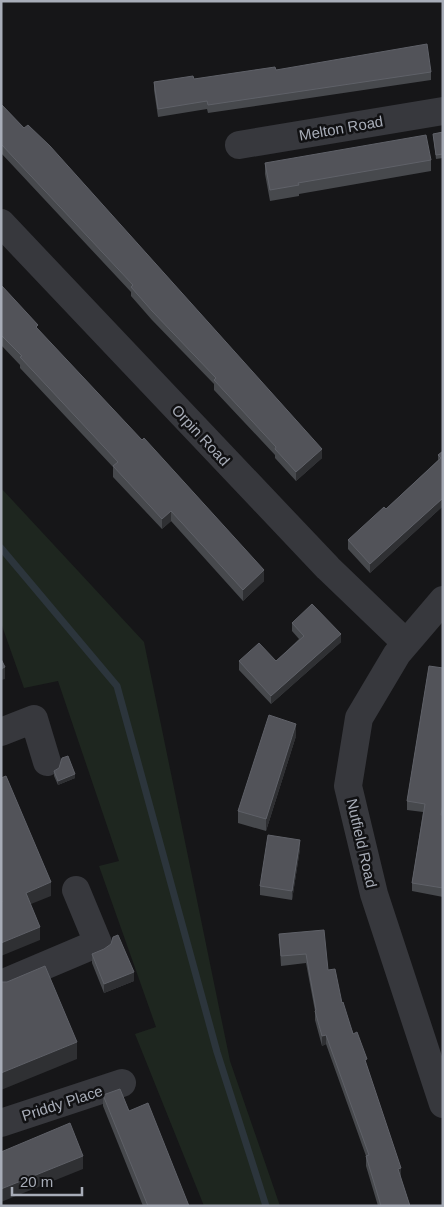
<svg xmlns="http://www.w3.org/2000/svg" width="444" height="1207" font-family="Arial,sans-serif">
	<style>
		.green { fill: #1e261f }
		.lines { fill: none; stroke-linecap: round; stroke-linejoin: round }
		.stream { stroke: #2c353c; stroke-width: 7 }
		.minor { stroke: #37383d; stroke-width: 28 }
		.wall { fill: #47494d }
		.shaded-wall { fill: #2f3033 }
		.building { fill: #525359; stroke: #5f6168 }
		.labels { text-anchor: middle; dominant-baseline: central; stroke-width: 5; stroke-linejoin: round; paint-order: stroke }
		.street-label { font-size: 15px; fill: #a8adb8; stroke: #111113 }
	</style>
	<rect width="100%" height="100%" fill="#161618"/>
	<path class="green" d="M1,488L144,642L230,1061L280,1206H204L135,1034L156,1027L99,866L119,861L58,681L24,688L1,623Z"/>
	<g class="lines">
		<path class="stream" d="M1,548L117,686L217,1052L266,1206"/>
		<path class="minor" d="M239,145L443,111
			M1,223L328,568L405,642
			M443,600L397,654L359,718L348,786L374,894L443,1104
			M1,732L34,719L47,762
			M1,984L98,943L76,890
			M1,1123L122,1083"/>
	</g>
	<path class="wall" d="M276,70L431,72V80L208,113L207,109L158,117L154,90V82L194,79Z
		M1,104L322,458L296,481L275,458V455L214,390V384L152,320L131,296V292L1,153Z
		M443,132V158L436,159L433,134Z
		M431,160V171L299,194V196L270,201L265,174V163Z
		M1,287L38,330L264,581L243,601L171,521L162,529L113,477V467L20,368V365L1,345Z
		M443,451V506L370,573L348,549V540L386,509L438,460V455Z
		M292,623L341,642L271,704L239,670V661H276L299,639L292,631Z
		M429,666L443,815V897L412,891V883L423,812L407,810V801Z
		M296,736L266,831L238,823V811Z
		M54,771L75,778L58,785L54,776Z
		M300,849L292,900L260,895V886Z
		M279,934L328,970L367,1067L401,1178L410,1206H378L366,1166V1156L326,1044L322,1046L315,1020V1011L306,963L281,966Z
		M92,954L134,981L104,993L92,963Z
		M103,1095L129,1111L189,1206H143L103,1106Z"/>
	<path class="shaded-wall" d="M322,449V458L296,481V472Z
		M443,498V506L370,573V564Z
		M171,511V521L162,529V519Z
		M264,570V581L243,601V590Z
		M341,634V642L271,704V696Z
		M5,667V679L1,680V669Z
		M296,724V736L266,831V819Z
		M75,774V778L58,785V781Z
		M300,840V849L292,900V891Z
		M51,882V896L26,906V893Z
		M40,927V940L1,956V943Z
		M134,972V981L104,993V984Z
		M326,1035V1044L322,1046V1036Z
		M77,1042V1059L1,1090V1073Z
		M83,1156V1169L1,1202V1189Z
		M401,1168V1178L398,1179V1169Z"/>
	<path class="building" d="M427,44L431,72L208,105L207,101L158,109L154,82L193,76L194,79L275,67L276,70Z
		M1,104L24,128L28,125L50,146L322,449L296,472L275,449L276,447L214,380L216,378L152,311L131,287L133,285L1,144Z
		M443,132V154L436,155L433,134Z
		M426,135L431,160L298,183L299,185L270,190L265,163Z
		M2,286L38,325L36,327L142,440L144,438L264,570L243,590L171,511L162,519L113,466L118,462L20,357L22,356L1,335V287Z
		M443,451V498L370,564L348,540L384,507L386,509L441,458L438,455Z
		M312,604L341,634L271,696L239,661L259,643L276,661L304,636L292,623Z
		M1,659L5,667L1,669Z
		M429,666L443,668V804L441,815H443V888L412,883L425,804L407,801Z
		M269,715L296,724L266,819L238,811Z
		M68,756L75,774L58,781L54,771L59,768L62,758Z
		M6,776L51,882L26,893L40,927L1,943V903L2,902L1,899V778Z
		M268,835L300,840L292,891L260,886Z
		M324,930L328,970L335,969L342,1003L343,1002L353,1034L357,1032L367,1059L365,1060L401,1168L398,1169L410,1206H381L366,1156L369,1155L326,1035L322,1036L315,1011L316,1010L306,954L281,956L279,934Z
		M118,935L134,972L104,984L92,954L104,949L111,944L113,937Z
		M45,966L77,1042L1,1073V982H7Z
		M120,1089L129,1111L148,1103L189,1206H148L103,1095Z
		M70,1123L83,1156L1,1189V1152Z"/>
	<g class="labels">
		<g class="street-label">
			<text transform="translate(341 128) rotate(-10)">Melton Road</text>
			<text transform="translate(201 435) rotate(47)">Orpin Road</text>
			<text transform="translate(362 843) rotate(77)">Nutfield Road</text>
			<text transform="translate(62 1103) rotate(-18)">Priddy Place</text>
		</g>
	</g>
	<rect width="444" height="1207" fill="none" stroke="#a8adb8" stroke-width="5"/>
	<path d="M12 1187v8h70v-8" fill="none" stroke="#a8adb8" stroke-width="2.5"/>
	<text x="20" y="1187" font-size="15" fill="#a8adb8" stroke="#111113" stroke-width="4" paint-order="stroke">20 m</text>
</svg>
